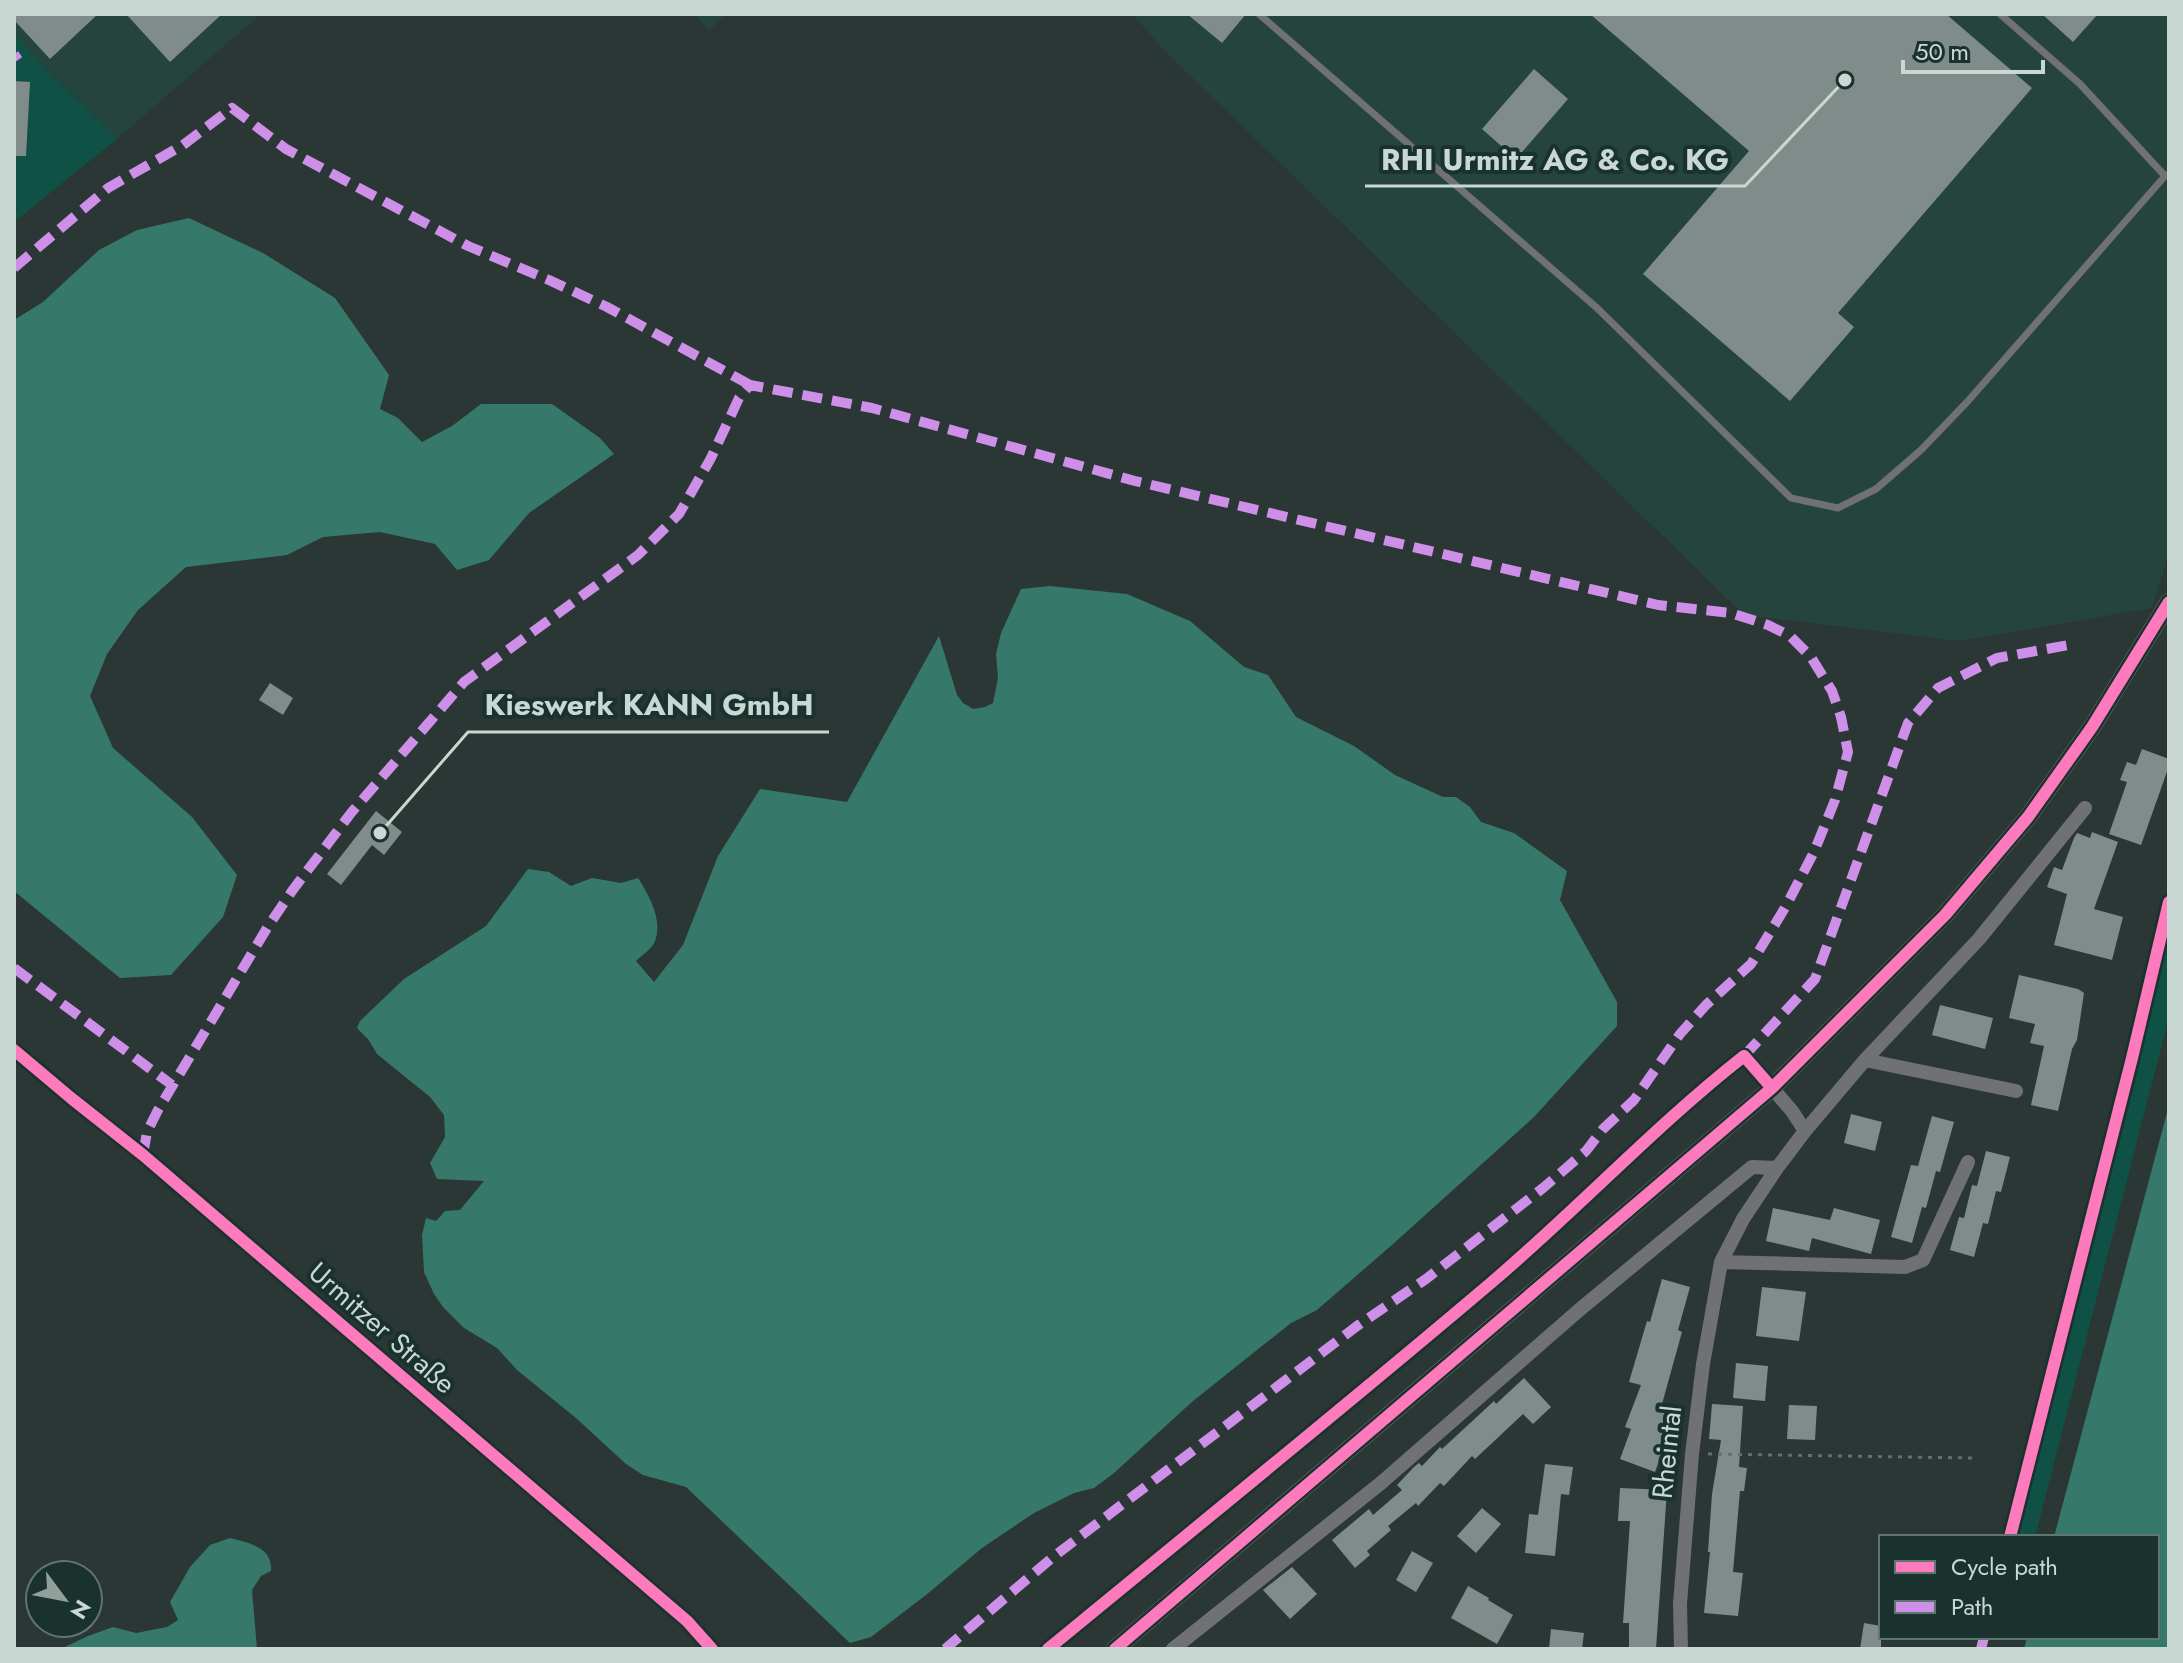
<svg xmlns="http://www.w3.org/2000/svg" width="2183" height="1663" font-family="Jost,sans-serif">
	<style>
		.built { fill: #24443d }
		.green { fill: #105145 }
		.water { fill: #36796b }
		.building { fill: #808c89 }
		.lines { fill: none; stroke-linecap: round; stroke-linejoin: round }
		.path { stroke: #696d6d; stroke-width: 3; stroke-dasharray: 4 6; stroke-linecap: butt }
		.service { stroke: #707173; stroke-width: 7 }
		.minor { stroke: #707173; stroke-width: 14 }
		.tertiary { stroke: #707173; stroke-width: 18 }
		.quiet { stroke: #ce8fe9; stroke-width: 10; stroke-dasharray: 20 10; stroke-linecap: butt }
		.cycleway-casing { stroke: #1a322d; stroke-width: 17 }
		.cycleway { stroke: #fd7abc; stroke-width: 12 }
		.labels { text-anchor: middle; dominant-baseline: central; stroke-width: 8; stroke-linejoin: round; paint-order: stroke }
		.street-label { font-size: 28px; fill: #cad8d4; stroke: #1a322d }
		.leader { fill: none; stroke: #cad8d4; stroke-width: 3 }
		.callout-dot { fill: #cad8d4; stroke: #1a322d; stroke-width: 3 }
		.callout-label { font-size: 30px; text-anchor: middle; font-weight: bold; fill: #cad8d4; stroke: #1a322d; stroke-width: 8; stroke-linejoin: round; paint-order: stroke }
	</style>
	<rect width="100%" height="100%" fill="#2a3734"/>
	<path class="built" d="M14,14H261L117,139L46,69L14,34Z
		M695,14H727L709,30Z
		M1132,14H2169V553L2152,608L1959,641L1744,615L1165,51Z"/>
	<path class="green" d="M14,34L46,69L117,139L14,222Z
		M2169,924V1017L2035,1537H2018L2141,1058Z"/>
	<path class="water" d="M189,218L263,253L335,298L389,375L380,409L398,418L422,442L452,426L481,404H552L600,438L614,454L529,513L489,560L457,570L435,544L380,532L323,537L287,555L186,567L138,610L107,654L90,696L113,748L192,817L237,875L223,917L171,975L120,978L14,891V320L43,302L99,250L137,230Z
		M1050,586L1127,594L1190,621L1244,667L1268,675L1296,717L1354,746L1395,775L1443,797H1456L1470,807L1481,822L1514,833L1567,871L1560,900L1617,1002V1026L1534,1117L1393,1244L1317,1310L1291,1323L1193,1401L1114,1473L1094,1488L1074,1493L1034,1513L982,1548L926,1595L871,1637L850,1643L686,1487L643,1475L626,1464L576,1418L517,1370L497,1348L464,1328L443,1307L434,1294L424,1272L422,1235L426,1218L436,1221L445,1211L460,1210L484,1181L437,1179L430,1163L445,1137L444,1115L430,1097L377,1054L368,1039L357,1028L360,1021L404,979L486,926L528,869L549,872L571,886L592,878L621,883L638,878C649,895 663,920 655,941C652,949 642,955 636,961L654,982L683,945L718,856L760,789L847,802L939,636L957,695L963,703L973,709L985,707L993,703L998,678L996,654L1001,633L1021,589Z
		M2169,1105V1649H2024L2027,1637H2157V1537H2054Z
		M230,1538C249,1543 273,1547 271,1571L261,1576L252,1590L257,1649H61L88,1636L113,1627L136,1633L167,1627L178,1620L170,1602L190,1567L210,1545Z"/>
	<path class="building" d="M14,14H98L50,59L14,20Z
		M126,14H222L170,62Z
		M1187,14H1246L1222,43Z
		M1590,14H1946L2032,88L1838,313L1854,327L1790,401L1643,274L1749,151Z
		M2042,14H2098L2073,42Z
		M1534,69L1568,99L1516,159L1482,129Z
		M14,81L30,82L26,156H14Z
		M270,683L293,698L283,715L259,700Z
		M2142,749L2169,759V766L2141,845L2109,834L2127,782L2120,780L2127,762L2136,765Z
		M376,811L402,832L384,855L372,845L341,885L327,874Z
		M2092,832L2118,842L2094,909L2123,917L2112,960L2054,945L2067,894L2047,887L2054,867L2062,870L2074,838L2077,833L2090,838Z
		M2019,975L2078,989L2084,993L2077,1040L2072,1049L2058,1111L2031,1105L2044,1046L2030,1043L2035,1024L2009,1018Z
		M1940,1005L1993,1018L1985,1049L1932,1035Z
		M1851,1114L1882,1122L1875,1151L1844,1143Z
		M1932,1116L1954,1122L1940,1172L1936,1171L1926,1208L1922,1207L1912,1243L1891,1237L1911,1165L1918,1166Z
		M1986,1151L2010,1157L2001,1192L1996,1191L1988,1224L1983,1223L1974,1257L1950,1250L1959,1217L1964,1218L1972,1185L1977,1186Z
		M1773,1208L1830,1220L1834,1208L1880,1220L1871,1254L1812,1238L1809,1251L1766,1241Z
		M1662,1279L1690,1287L1678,1330L1682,1332L1662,1404L1673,1408L1661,1440L1666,1442L1655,1472L1620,1459L1631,1429L1625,1427L1641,1385L1629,1382L1647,1321L1650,1322Z
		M1762,1287L1806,1292L1799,1341L1756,1336Z
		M1736,1363L1768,1366L1765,1401L1733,1398Z
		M1524,1378L1551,1407L1533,1424L1523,1414L1475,1459L1472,1456L1444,1486L1440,1483L1418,1506L1416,1503L1388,1526L1391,1530L1367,1551L1370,1555L1355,1568L1332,1540L1369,1509L1373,1515L1402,1490L1397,1485L1414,1467L1419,1463L1422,1466L1440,1447L1442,1449L1494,1401L1496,1404Z
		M1712,1404L1743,1406L1739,1467L1747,1468L1744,1491H1740L1733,1572L1743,1573L1738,1616L1704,1613L1710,1552H1708L1712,1494L1721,1440L1709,1439Z
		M1789,1405L1817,1406L1815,1440L1787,1439Z
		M1545,1464L1573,1467L1569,1495L1561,1494L1555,1556L1525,1553L1529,1514L1538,1515Z
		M1620,1488L1667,1490L1656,1649H1629V1623H1623L1630,1521H1618Z
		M1482,1508L1501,1524L1476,1553L1457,1536Z
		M1412,1551L1433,1563L1416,1592L1396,1580Z
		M1292,1567L1317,1594L1290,1619L1263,1590Z
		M1468,1586L1489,1598L1488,1600L1513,1615L1497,1644L1451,1618Z
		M1864,1623L1881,1626V1649H1860Z
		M1551,1629L1584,1633L1582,1649H1549Z"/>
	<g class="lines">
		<path class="path" d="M1708,1454L1973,1458"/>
		<path class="service" d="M1259,14L1597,308L1791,498L1838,508L1876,489L1921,450L1968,401L2165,176L2169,174
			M2000,14L2080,84L2165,176"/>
		<path class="minor" d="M14,1050L71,1098L143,1155L687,1621L712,1649
			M1865,1060L2016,1091
			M1805,1131L1865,1060L1979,939L2085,808
			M1721,1262L1905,1267L1923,1260L1968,1162
			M1173,1649L1381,1483L1578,1311L1752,1167L1777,1168
			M1681,1649L1680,1604L1692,1454L1703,1364L1721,1262L1743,1219L1777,1168L1805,1131L1792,1111L1772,1088"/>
		<path class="tertiary" d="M1115,1649L1772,1088L1945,915L2028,817L2092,727L2169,602"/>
		<path class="quiet" d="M14,54L18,60
			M14,268L108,188L183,145L232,108L286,149L468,246L549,280L607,307L750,385
			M14,968L172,1085
			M1744,1056L1815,979L1908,723L1938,688L1997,658L2069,645
			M143,1155L147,1132L158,1110L267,928L292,891L351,813L464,682L638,555L679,514L711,458L739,398L750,385L872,408L1135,481L1658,605L1731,613L1768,625L1790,636L1811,657L1832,691L1841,717L1848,752L1835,800L1814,852L1786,906L1751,964L1706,1005L1680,1034L1634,1100L1603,1129L1586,1151L1543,1188L1426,1279L1357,1326L1053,1557L945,1649
			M1981,1649L1984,1637"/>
		<defs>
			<path id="cycleway" d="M14,1050L71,1098L143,1155L687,1621L712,1649
				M2010,1537L2132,1058L2169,902
				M1048,1649C1196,1527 1346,1406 1492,1282C1578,1209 1655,1126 1744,1056L1772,1088
				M1115,1649L1772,1088L1945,915L2028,817L2092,727L2169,602"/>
		</defs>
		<use href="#cycleway" class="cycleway-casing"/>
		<use href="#cycleway" class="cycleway"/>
	</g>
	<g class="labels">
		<g class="street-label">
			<text transform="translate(382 1328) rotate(41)">Urmitzer Straße</text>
			<text transform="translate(1667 1452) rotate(-84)">Rheintal</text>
		</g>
	</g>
	<path class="leader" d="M1845 80L1745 186H1365M380 833L468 732H829"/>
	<g class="callout-dot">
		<circle cx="1845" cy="80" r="8"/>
		<circle cx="380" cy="833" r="8"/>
	</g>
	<g class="callout-label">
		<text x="1555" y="170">RHI Urmitz AG &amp; Co. KG</text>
		<text x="649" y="715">Kieswerk KANN GmbH</text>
	</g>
	<rect width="2183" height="1663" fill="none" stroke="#cad8d4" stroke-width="32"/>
	<rect x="1879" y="1535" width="280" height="104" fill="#1a322d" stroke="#607470" stroke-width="2"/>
	<rect x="1895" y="1561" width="40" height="12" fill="#fd7abc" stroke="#607470" stroke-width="2"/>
	<text x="1951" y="1575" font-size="24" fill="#cad8d4">Cycle path</text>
	<rect x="1895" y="1601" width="40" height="12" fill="#ce8fe9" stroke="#607470" stroke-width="2"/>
	<text x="1951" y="1615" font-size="24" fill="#cad8d4">Path</text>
	<g transform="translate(64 1599) rotate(122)"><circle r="38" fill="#1a322d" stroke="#607470" stroke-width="2"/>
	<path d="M0-6L14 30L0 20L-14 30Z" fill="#92a09c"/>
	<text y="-12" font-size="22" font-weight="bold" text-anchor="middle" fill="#cad8d4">N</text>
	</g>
	<path d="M1903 60v12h140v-12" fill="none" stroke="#cad8d4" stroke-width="4"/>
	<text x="1915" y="60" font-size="24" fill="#cad8d4" stroke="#1a322d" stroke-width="6" paint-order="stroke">50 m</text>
</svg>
